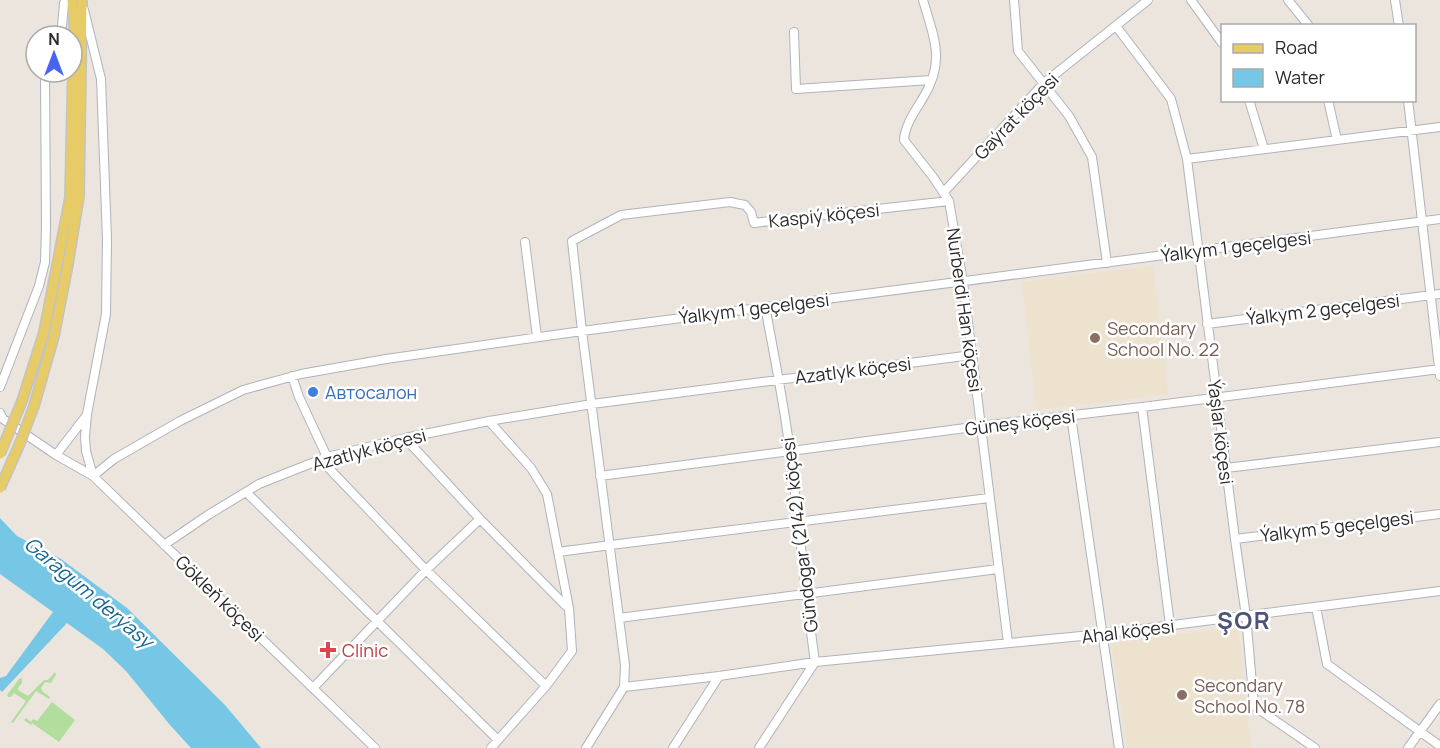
<svg xmlns="http://www.w3.org/2000/svg" width="1440" height="748" font-family="Manrope,sans-serif">
	<style>
		.education { fill: #ece2cd }
		.green { fill: #b2de9d }
		.water { fill: #76c7e6 }
		.lines { fill: none; stroke-linecap: round; stroke-linejoin: round }
		.minor-casing { stroke: #b0b3bd; stroke-width: 10 }
		.major-casing { stroke: #c3c3c3; stroke-width: 12 }
		.minor { stroke: #fff; stroke-width: 8 }
		.major { stroke: #e7cb66; stroke-width: 9 }
		.major-bridge-casing { stroke: #c3c3c3; stroke-width: 12; stroke-linecap: butt }
		.major-bridge { stroke: #e7cb66; stroke-width: 9 }
		.education-dot { fill: #8d6e63; stroke: #fff; stroke-width: 2 }
		.shop-dot { fill: #3f7fe0; stroke: #fff; stroke-width: 2 }
		.health-dot { fill: #e0444e; stroke: #fff; stroke-width: 2 }
		.labels { text-anchor: middle; dominant-baseline: central; stroke-width: 5; stroke-linejoin: round; paint-order: stroke }
		.street-label { font-size: 18px; fill: #2a2a2a; stroke: #fff }
		.education-label { font-size: 18px; fill: #785e54; stroke: #fff; text-anchor: start }
		.shop-label { font-size: 18px; fill: #366cbe; stroke: #fff; text-anchor: start }
		.health-label { font-size: 18px; fill: #be3a42; stroke: #fff; text-anchor: start }
		.water-label { font-size: 20px; font-style: italic; fill: #166692; stroke: #fff }
		.district-label { font-size: 24px; font-weight: bold; letter-spacing: 1.5px; fill: #4d5478; stroke: #fff }
	</style>
	<rect width="100%" height="100%" fill="#ebe5dd"/>
	<path class="education" d="M1153,266L1168,394L1037,410L1022,282Z
		M1238,628L1251,748H1127L1111,641Z"/>
	<path class="green" d="M55,672L56,675L51,683L45,682L41,688L43,692L50,697L49,699L36,691L13,723L11,722L26,701L14,693L11,697H8L7,695L19,679L22,678V683L18,688V690L28,696L44,680H48Z
		M52,702L75,720L59,742L32,723L31,725L24,720L26,718L31,722L33,719L37,721Z"/>
	<path class="water" d="M0,518L17,536L61,559L127,608L225,705L261,748H191L170,725L126,671L103,649L67,623L2,692L0,690V678L6,676L53,612L0,574Z"/>
	<g class="lines">
		<defs>
			<path id="minor" d="M923,0C934,38 946,61 923,98C915,111 905,125 904,140L933,177L949,201L963,282L1008,643
				M1014,0L1018,51L1069,116L1092,157L1107,263
				M1191,0L1222,43
				M1288,0L1309,26
				M1395,0L1399,26
				M84,10L101,79L107,239L106,314L87,414L85,437L86,451L93,476L375,748
				M1116,26L1171,99L1187,159L1235,539L1246,616L1254,706L1315,748
				M794,32L796,89L931,80
				M58,36L62,26L64,3L66,0
				M1249,100L1264,149
				M1328,100L1337,140
				M1408,100L1440,376
				M1187,159L1440,127
				M944,192L1044,83L1148,0
				M525,242L537,337
				M1207,324L1440,294
				M292,376L299,397L327,457
				M0,387L39,286L45,262L46,227L45,72
				M1142,407L1170,625
				M0,413L3,419L56,455L93,476
				M1071,416L1119,748
				M489,421L531,468L547,494L569,608L572,651L546,686L491,748
				M405,438L480,519L568,608
				M56,455L86,416
				M321,460L426,570L546,686
				M1226,468L1440,442
				M93,476L114,459L180,421L243,390L301,374L386,359L582,331L1440,219
				M600,476L981,426L1142,407L1440,369
				M246,492L498,740
				M1235,539L1440,514
				M164,545L208,515L259,484L327,457L405,438L489,421L592,404L972,355
				M558,552L611,545L989,498
				M1316,607L1327,664L1440,746
				M619,618L998,569
				M624,687L719,676L815,662L1102,634L1440,591
				M313,688L426,570L480,519
				M586,748L624,687L625,665L582,331L572,241L621,215L730,202L745,205L751,212L754,223L949,201
				M673,748L719,676
				M759,748L815,662C805,592 799,522 790,452C784,403 774,355 765,306
				M1408,748L1440,704"/>
			<path id="major" d="M22,401L44,332L70,198L74,23L72,0
				M34,406L54,336L68,264L79,196L82,0"/>
		</defs>
		<use href="#minor" class="minor-casing"/>
		<use href="#major" class="major-casing"/>
		<use href="#minor" class="minor"/>
		<use href="#major" class="major"/>
		<defs>
			<path id="major-bridge" d="M0,454L22,401
				M0,488L20,443L34,406"/>
		</defs>
		<use href="#major-bridge" class="major-bridge-casing"/>
		<use href="#major-bridge" class="major-bridge"/>
	</g>
	<g class="education-dot">
		<circle cx="1095" cy="338" r="6"/>
		<circle cx="1182" cy="695" r="6"/>
	</g>
	<circle class="shop-dot" cx="313" cy="392" r="6"/>
	<path class="health-dot" d="M325 641h6v6h6v6h-6v6h-6v-6h-6v-6h6z"/>
	<g class="labels">
		<g class="street-label">
			<text transform="translate(1016 116) rotate(-46)">Gaýrat köçesi</text>
			<text transform="translate(824 215) rotate(-6)">Kaspiý köçesi</text>
			<text transform="translate(1236 246) rotate(-7)">Ýalkym 1 geçelgesi</text>
			<text transform="translate(754 308) rotate(-7)">Ýalkym 1 geçelgesi</text>
			<text transform="translate(1323 309) rotate(-7)">Ýalkym 2 geçelgesi</text>
			<text transform="translate(965 310) rotate(82)">Nurberdi Han köçesi</text>
			<text transform="translate(853 370) rotate(-7)">Azatlyk köçesi</text>
			<text transform="translate(1020 422) rotate(-7)">Güneş köçesi</text>
			<text transform="translate(1221 432) rotate(83)">Ýaşlar köçesi</text>
			<text transform="translate(369 449) rotate(-15)">Azatlyk köçesi</text>
			<text transform="translate(1337 526) rotate(-7)">Ýalkym 5 geçelgesi</text>
			<text transform="translate(799 535) rotate(-97)">Gündogar (2142) köçesi</text>
			<text transform="translate(220 598) rotate(44)">Gökleň köçesi</text>
			<text transform="translate(1128 631) rotate(-7)">Ahal köçesi</text>
		</g>
		<g class="education-label">
			<text x="1107" y="328">Secondary<tspan x="1107" dy="21">School No. 22</tspan></text>
			<text x="1194" y="685">Secondary<tspan x="1194" dy="21">School No. 78</tspan></text>
		</g>
		<g class="shop-label">
			<text x="325" y="392">Автосалон</text>
		</g>
		<g class="health-label">
			<text x="342" y="650">Clinic</text>
		</g>
		<g class="water-label">
			<text transform="translate(89 592) rotate(40)">Garagum derýasy</text>
		</g>
		<g class="district-label">
			<text x="1244" y="619">ŞOR</text>
		</g>
	</g>
	<rect x="1221" y="24" width="195" height="78" fill="#ffffff" stroke="#aaaaaa" stroke-width="1.5"/>
	<rect x="1233" y="44" width="30" height="9" fill="#e7cb66" stroke="#aaaaaa" stroke-width="1.5"/>
	<text x="1275" y="54" font-size="18" fill="#2a2a2a">Road</text>
	<rect x="1233" y="69" width="30" height="18" fill="#76c7e6" stroke="#aaaaaa" stroke-width="1.5"/>
	<text x="1275" y="84" font-size="18" fill="#2a2a2a">Water</text>
	<g transform="translate(54 54)"><circle r="28" fill="#ffffff" stroke="#aaaaaa" stroke-width="1.5"/>
	<path d="M0-4.5L10 22L0 15L-10 22Z" fill="#4764ee"/>
	<text y="-9" font-size="16" font-weight="bold" text-anchor="middle" fill="#2a2a2a">N</text>
	</g>
</svg>
